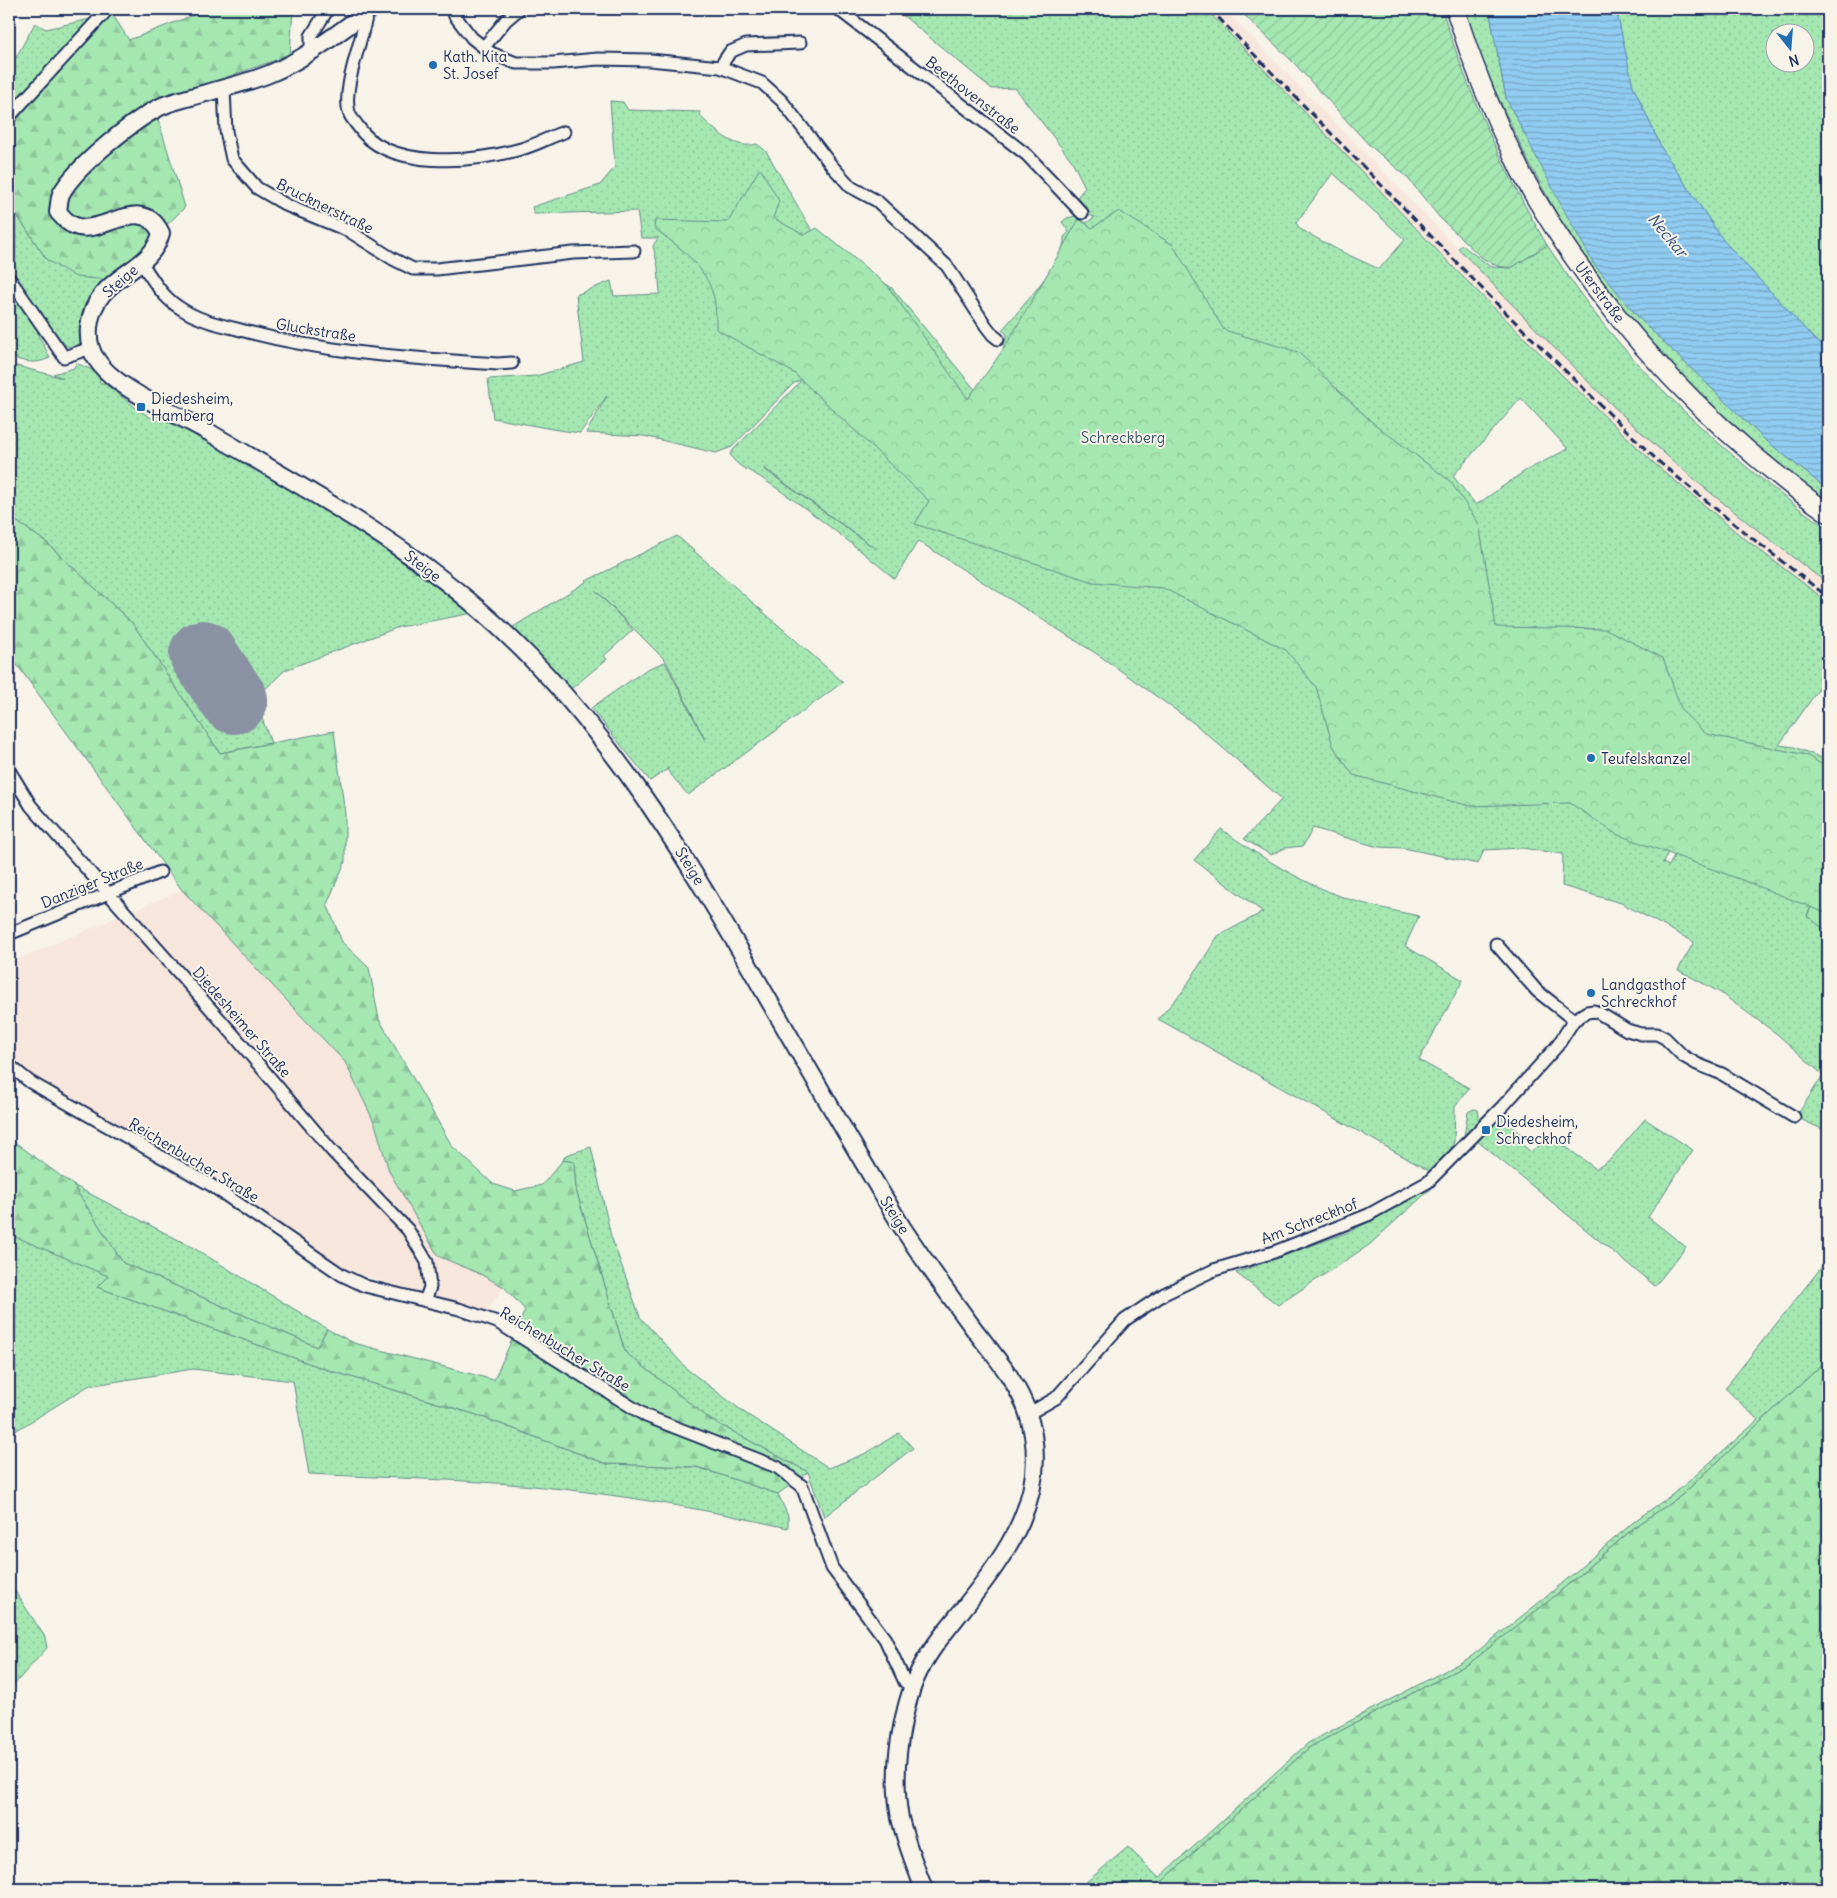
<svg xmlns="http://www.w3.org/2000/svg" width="1837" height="1898" font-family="Delius,sans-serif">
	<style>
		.built { fill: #f7e6db }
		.grass { fill: url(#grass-dots); stroke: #608b88; fill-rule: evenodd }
		.forest { fill: url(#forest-firs); stroke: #608b88 }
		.park { fill: url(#park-crowns); stroke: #608b88 }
		.garden { fill: url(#garden-furrows); stroke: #608b88 }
		.water { fill: url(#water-rules); stroke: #618db6 }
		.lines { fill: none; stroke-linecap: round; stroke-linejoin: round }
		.runway { stroke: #8991a3; stroke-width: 68 }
		.street-casing { stroke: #1b2f5e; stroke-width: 15 }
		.secondary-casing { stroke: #1b2f5e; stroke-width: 20 }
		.primary-casing { stroke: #1b2f5e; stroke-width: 21 }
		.street { stroke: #f7f3e8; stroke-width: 11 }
		.secondary { stroke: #f7f3e8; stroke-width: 16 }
		.primary { stroke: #f7f3e8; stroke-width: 18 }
		.rail { stroke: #1b2f5e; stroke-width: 3; stroke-dasharray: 8 4; stroke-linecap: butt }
		.poi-dot { fill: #1f6fb2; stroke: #f7f3e8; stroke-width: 2 }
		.labels { text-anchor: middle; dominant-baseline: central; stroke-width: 4; stroke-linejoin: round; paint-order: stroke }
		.poi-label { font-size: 15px; fill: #1b2f5e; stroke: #f7f3e8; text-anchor: start }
		.street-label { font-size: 15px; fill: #1b2f5e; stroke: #f7f3e8 }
		.park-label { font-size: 15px; fill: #37546f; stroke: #f7f3e8 }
		.water-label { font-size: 16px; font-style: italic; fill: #385683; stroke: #f7f3e8 }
	</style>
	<defs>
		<pattern id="grass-dots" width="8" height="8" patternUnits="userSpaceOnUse" patternTransform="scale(1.25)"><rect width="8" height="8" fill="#a5e7b1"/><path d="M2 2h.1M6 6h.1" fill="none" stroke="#8dc69b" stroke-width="1.8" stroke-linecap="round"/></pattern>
		<pattern id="forest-firs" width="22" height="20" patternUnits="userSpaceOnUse" patternTransform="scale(1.25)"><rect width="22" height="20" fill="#a5e7b1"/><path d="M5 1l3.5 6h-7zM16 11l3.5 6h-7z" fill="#8dc69b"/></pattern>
		<pattern id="park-crowns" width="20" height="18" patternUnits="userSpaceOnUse" patternTransform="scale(1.25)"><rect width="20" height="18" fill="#a5e7b1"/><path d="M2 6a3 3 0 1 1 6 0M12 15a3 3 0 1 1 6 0" fill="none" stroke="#8dc69b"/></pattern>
		<pattern id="garden-furrows" width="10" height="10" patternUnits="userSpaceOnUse" patternTransform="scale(1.25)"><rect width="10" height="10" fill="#a5e7b1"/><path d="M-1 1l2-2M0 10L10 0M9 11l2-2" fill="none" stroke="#8dc69b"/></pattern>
		<pattern id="water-rules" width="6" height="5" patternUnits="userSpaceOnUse" patternTransform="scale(1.25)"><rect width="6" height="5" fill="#90ccf1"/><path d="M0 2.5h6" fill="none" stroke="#75a6c6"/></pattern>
	</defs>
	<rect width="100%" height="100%" fill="#f7f3e8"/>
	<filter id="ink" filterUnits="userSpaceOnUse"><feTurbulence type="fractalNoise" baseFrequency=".02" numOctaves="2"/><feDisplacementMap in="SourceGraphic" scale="10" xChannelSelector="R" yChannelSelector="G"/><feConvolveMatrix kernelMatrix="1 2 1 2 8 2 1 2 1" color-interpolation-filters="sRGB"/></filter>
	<g filter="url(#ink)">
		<path class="built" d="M1206,9H1224L1510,302L1582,375L1665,454L1751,525L1828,584V602L1741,536L1655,464L1572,385L1455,269Z
			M182,890L345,1062L375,1124L389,1171L480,1274L504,1287L487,1311L365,1276L331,1261L200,1171L36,1078L9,1057V963Z"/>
		<path class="grass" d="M895,9H1206L1455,269L1572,385L1655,464L1741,536L1828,602V676L1779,745L1794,747L1827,760L1828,759V871L1807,915L1828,932V1132L1796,1117L1823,1075L1777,1034L1719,992L1678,970L1694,942L1621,903L1562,886L1563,854L1522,848L1484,850L1478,864L1404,848L1378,847L1313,828L1303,846L1285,848L1271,855L1244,839L1282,799L1195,724L1100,656L918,541L895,579C852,543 807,508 760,477C749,470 735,466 730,454L734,449L796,386L803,378L793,384L732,447L716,453L644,436L586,433L607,396L580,433L552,429L493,418L488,379L536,376L584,362L576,295L611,281L614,296L660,294L658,267L653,246L658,238H641L637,211L534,214L532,207L600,185L615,167L610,101L623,102L628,110L700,112L701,117C716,131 734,150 757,144L766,151L815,236L892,288L976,391L1001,357L1007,334L1002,330C1017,313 1067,258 1064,237L1069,232L1062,222L1067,218L1076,216L1086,223L1095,217L1082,213L1073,203L1085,187L1072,161L1015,88L992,89ZM1333,173L1405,240L1379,269L1340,251L1300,229L1296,223ZM1521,398L1568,449L1525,471L1476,505L1453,476ZM764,468L876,549L764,469ZM1670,848L1676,851L1669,866L1663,863Z
			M1462,9H1489L1506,98L1594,264L1639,318L1763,438L1828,490V501L1757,447L1707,402L1650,340L1595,275L1556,213L1528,161L1489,78Z
			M1616,9H1828V349L1815,340L1723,240L1662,149L1633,86ZM1774,32H1804V62H1774Z
			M112,14L9,128V70L35,23L46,29Z
			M9,203L47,260L111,280L82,325L81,343L73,347L66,346L48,323L37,332L50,358C35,365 23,362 9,356Z
			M1462,245L1491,267L1511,268L1547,245C1567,274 1586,304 1609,331C1671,405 1749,474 1828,529V584C1773,542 1717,500 1665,454C1592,389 1525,318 1458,248Z
			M76,363L99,373L100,383H104L140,411L157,421L160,417L178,424L349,515L473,613L399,627L285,670L255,699L271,743L220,753L133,624L46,542L9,516V364L63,378L53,374L74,368Z
			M677,536L843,682L688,795L667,770L669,768L650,781L591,708L647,669L665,662L706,742L666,661L595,590L633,630L604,656L607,659L571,689L513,627L586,582V581Z
			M1221,829C1260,857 1302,883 1348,899C1371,906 1395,911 1419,916L1405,946L1463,980L1419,1060L1469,1088L1455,1107L1454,1142L1449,1152L1431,1172L1158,1019L1183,991L1218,936L1263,912L1194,860Z
			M1474,1109L1478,1110L1480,1122L1466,1137L1464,1136L1468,1112Z
			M1501,1118L1522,1135L1518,1141L1531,1152L1551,1136L1596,1169L1611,1159L1645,1119L1693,1150L1648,1217L1686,1247L1655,1286L1477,1141L1484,1133L1486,1135L1490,1131L1489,1129Z
			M591,1147L611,1236L640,1317L688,1370L745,1413L829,1468L864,1454L899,1433L913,1448L824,1517L808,1472L711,1420L625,1352L576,1190L574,1162L563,1160L566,1155Z
			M1433,1184L1434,1186L1369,1245L1278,1305L1236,1273L1349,1232L1407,1201Z
			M73,1185L192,1247L327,1329L317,1347L123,1263Z
			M9,1231L108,1276L97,1287L325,1369L477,1415L607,1464L697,1467L778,1494L788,1516V1528C704,1509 619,1494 533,1486C459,1479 383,1478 309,1474L293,1381L193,1369L88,1386L9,1435Z
			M1828,1259V1359L1682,1495L1635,1527L1550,1600L1470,1663L1310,1747L1154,1889H1078L1128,1847L1159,1878L1308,1743L1469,1658L1546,1597L1636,1520L1680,1489L1758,1420L1725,1388Z
			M9,1582L45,1637L47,1648L9,1690Z"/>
		<path class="forest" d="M209,9H293L290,55L153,103L185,207L111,280L76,277L47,260L9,203V128L112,14L129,40Z
			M9,516L46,542L133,624L220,753L334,731L345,814V862L327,904L342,942L369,968L379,1019L452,1146L493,1184L515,1191L542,1185L563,1160L574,1162L576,1190L625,1352L711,1420L808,1472L778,1494L697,1467L607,1464L477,1415L325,1369L97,1287L108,1276L9,1234V1138L73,1185L123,1263L317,1347L327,1329L354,1343L494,1380L525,1310L504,1287L480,1274L438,1256L389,1171L375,1124L345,1062L182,890L9,654Z
			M1828,871V932L1807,916Z
			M1828,1359V1889H1154L1310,1747L1470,1663L1550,1600L1635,1527L1682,1495Z"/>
		<path class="park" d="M760,168L779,201L773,218L804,235L817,228L887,285L968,399L1005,347L1079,219L1092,228L1119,211L1173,245L1224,330L1298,352L1373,423L1450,481L1479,524L1496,627L1606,629L1663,658L1682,711L1706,734L1806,755L1828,768V914L1742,880L1616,834L1570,803L1470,806L1353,775L1333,746L1316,687L1286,650L1163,588L1093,582L915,524L929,501L794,373L716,329C716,319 716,307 714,298C706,265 679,247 654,228L655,220L728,222Z"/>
		<path class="garden" d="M1238,9H1442C1467,91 1504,171 1547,245L1511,268L1497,266L1482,258L1440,218L1406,176L1369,145L1293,62Z"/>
		<path class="water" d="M1489,9H1616L1633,86L1662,149L1723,240L1815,340L1828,349V490L1763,438L1639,318L1594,264L1560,203L1506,98Z"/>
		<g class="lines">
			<path class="runway" d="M203,654L234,700"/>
			<defs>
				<path id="street" d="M452,9L455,16L472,38L491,53L516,63H553L598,59L650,60L720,67L762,83L782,101L832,166L851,187L877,201L947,266L986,326L993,335L998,339
					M838,9L1027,155L1082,213
					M367,12C363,39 342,88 349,112C350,117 355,122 357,125C387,172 475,162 521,149C536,145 550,137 564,132
					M484,47L506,20L519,9
					M311,52V36L328,9
					M720,67L730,52L746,45L800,43
					M224,89L226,131L232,159L257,188L288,206L349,231L393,259L413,269H437L573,253L634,251
					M9,117L108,9
					M141,262C151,277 161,295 177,306C195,319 216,324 237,329C322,353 410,358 497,364L512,363
					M9,278L64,357L91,348
					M9,770L31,806L232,1033L332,1151L408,1230L427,1262L430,1287L425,1301
					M9,934L160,872
					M1496,944L1537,991L1574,1020
					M9,1065L30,1082L211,1185L342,1275L365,1286L459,1309L497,1322L646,1416L777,1467L802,1486L832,1568L885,1639L905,1682L913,1686
					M1028,1414L1056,1398L1125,1320L1164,1294L1214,1270L1274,1252L1368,1215L1428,1182L1503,1106L1558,1045L1574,1020L1587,1012L1594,1011L1599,1013L1627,1030L1641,1034H1657L1665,1038L1683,1056L1697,1064L1722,1074L1794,1117"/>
				<path id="secondary" d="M371,9C339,32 306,59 269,74C236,87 201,93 167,104C140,114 75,167 61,194C59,199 59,206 58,212C63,217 66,222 73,225C100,239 141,191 161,233C151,275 95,273 89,327C88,339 90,351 97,360C116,390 180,415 212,434C304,488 400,540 481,611C600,715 678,843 756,978C804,1061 852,1145 902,1227C925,1262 949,1295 974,1329C994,1355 1018,1382 1028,1414C1054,1497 1003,1558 956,1618C939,1639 921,1662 912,1688C899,1728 892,1776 900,1818C906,1843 915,1866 924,1889"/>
				<path id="primary" d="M1455,9C1472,64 1494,118 1520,170C1534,198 1552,225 1569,251C1639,354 1727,441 1828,513"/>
			</defs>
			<use href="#street" class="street-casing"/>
			<use href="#secondary" class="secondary-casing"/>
			<use href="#primary" class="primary-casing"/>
			<use href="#street" class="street"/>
			<use href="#secondary" class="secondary"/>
			<use href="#primary" class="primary"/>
			<path class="rail" d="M1210,9L1502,309L1658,461L1744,532L1828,597"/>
		</g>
	</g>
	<g class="poi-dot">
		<circle cx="433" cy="65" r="5"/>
		<rect x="136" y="402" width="10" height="10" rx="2.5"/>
		<circle cx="1591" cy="758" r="5"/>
		<circle cx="1591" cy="993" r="5"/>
		<rect x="1481" y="1125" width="10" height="10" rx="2.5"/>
	</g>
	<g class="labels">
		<g class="poi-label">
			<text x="443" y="56">Kath. Kita<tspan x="443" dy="17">St. Josef</tspan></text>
			<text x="151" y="398">Diedesheim,<tspan x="151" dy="17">Hamberg</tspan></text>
			<text x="1601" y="758">Teufelskanzel</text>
			<text x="1601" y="984">Landgasthof<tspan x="1601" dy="17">Schreckhof</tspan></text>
			<text x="1496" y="1121">Diedesheim,<tspan x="1496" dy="17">Schreckhof</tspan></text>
		</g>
		<g class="street-label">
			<text transform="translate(973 95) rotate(38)">Beethovenstraße</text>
			<text transform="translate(325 206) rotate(26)">Brucknerstraße</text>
			<text transform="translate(120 281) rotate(-41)">Steige</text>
			<text transform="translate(1600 292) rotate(53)">Uferstraße</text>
			<text transform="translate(316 330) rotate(9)">Gluckstraße</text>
			<text transform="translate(423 566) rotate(37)">Steige</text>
			<text transform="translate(690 866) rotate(58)">Steige</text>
			<text transform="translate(92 883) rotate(-22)">Danziger Straße</text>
			<text transform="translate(242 1022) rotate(49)">Diedesheimer Straße</text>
			<text transform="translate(194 1160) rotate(31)">Reichenbucher Straße</text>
			<text transform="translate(895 1215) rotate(58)">Steige</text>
			<text transform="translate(1309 1221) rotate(-21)">Am Schreckhof</text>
			<text transform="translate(565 1349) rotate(31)">Reichenbucher Straße</text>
		</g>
		<g class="park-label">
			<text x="1123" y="437">Schreckberg</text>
		</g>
		<g class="water-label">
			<text transform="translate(1668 235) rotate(50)">Neckar</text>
		</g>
	</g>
	<rect width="1837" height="1898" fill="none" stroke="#f7f3e8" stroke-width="30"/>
	<rect x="15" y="15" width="1807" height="1868" fill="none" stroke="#1b2f5e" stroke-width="2" filter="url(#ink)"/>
	<g transform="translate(1790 48) rotate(163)"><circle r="24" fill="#f7f3e8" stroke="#9fa5b1"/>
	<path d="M0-4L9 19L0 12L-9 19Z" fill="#1f6fb2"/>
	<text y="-8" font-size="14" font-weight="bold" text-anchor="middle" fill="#1b2f5e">N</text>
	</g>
</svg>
